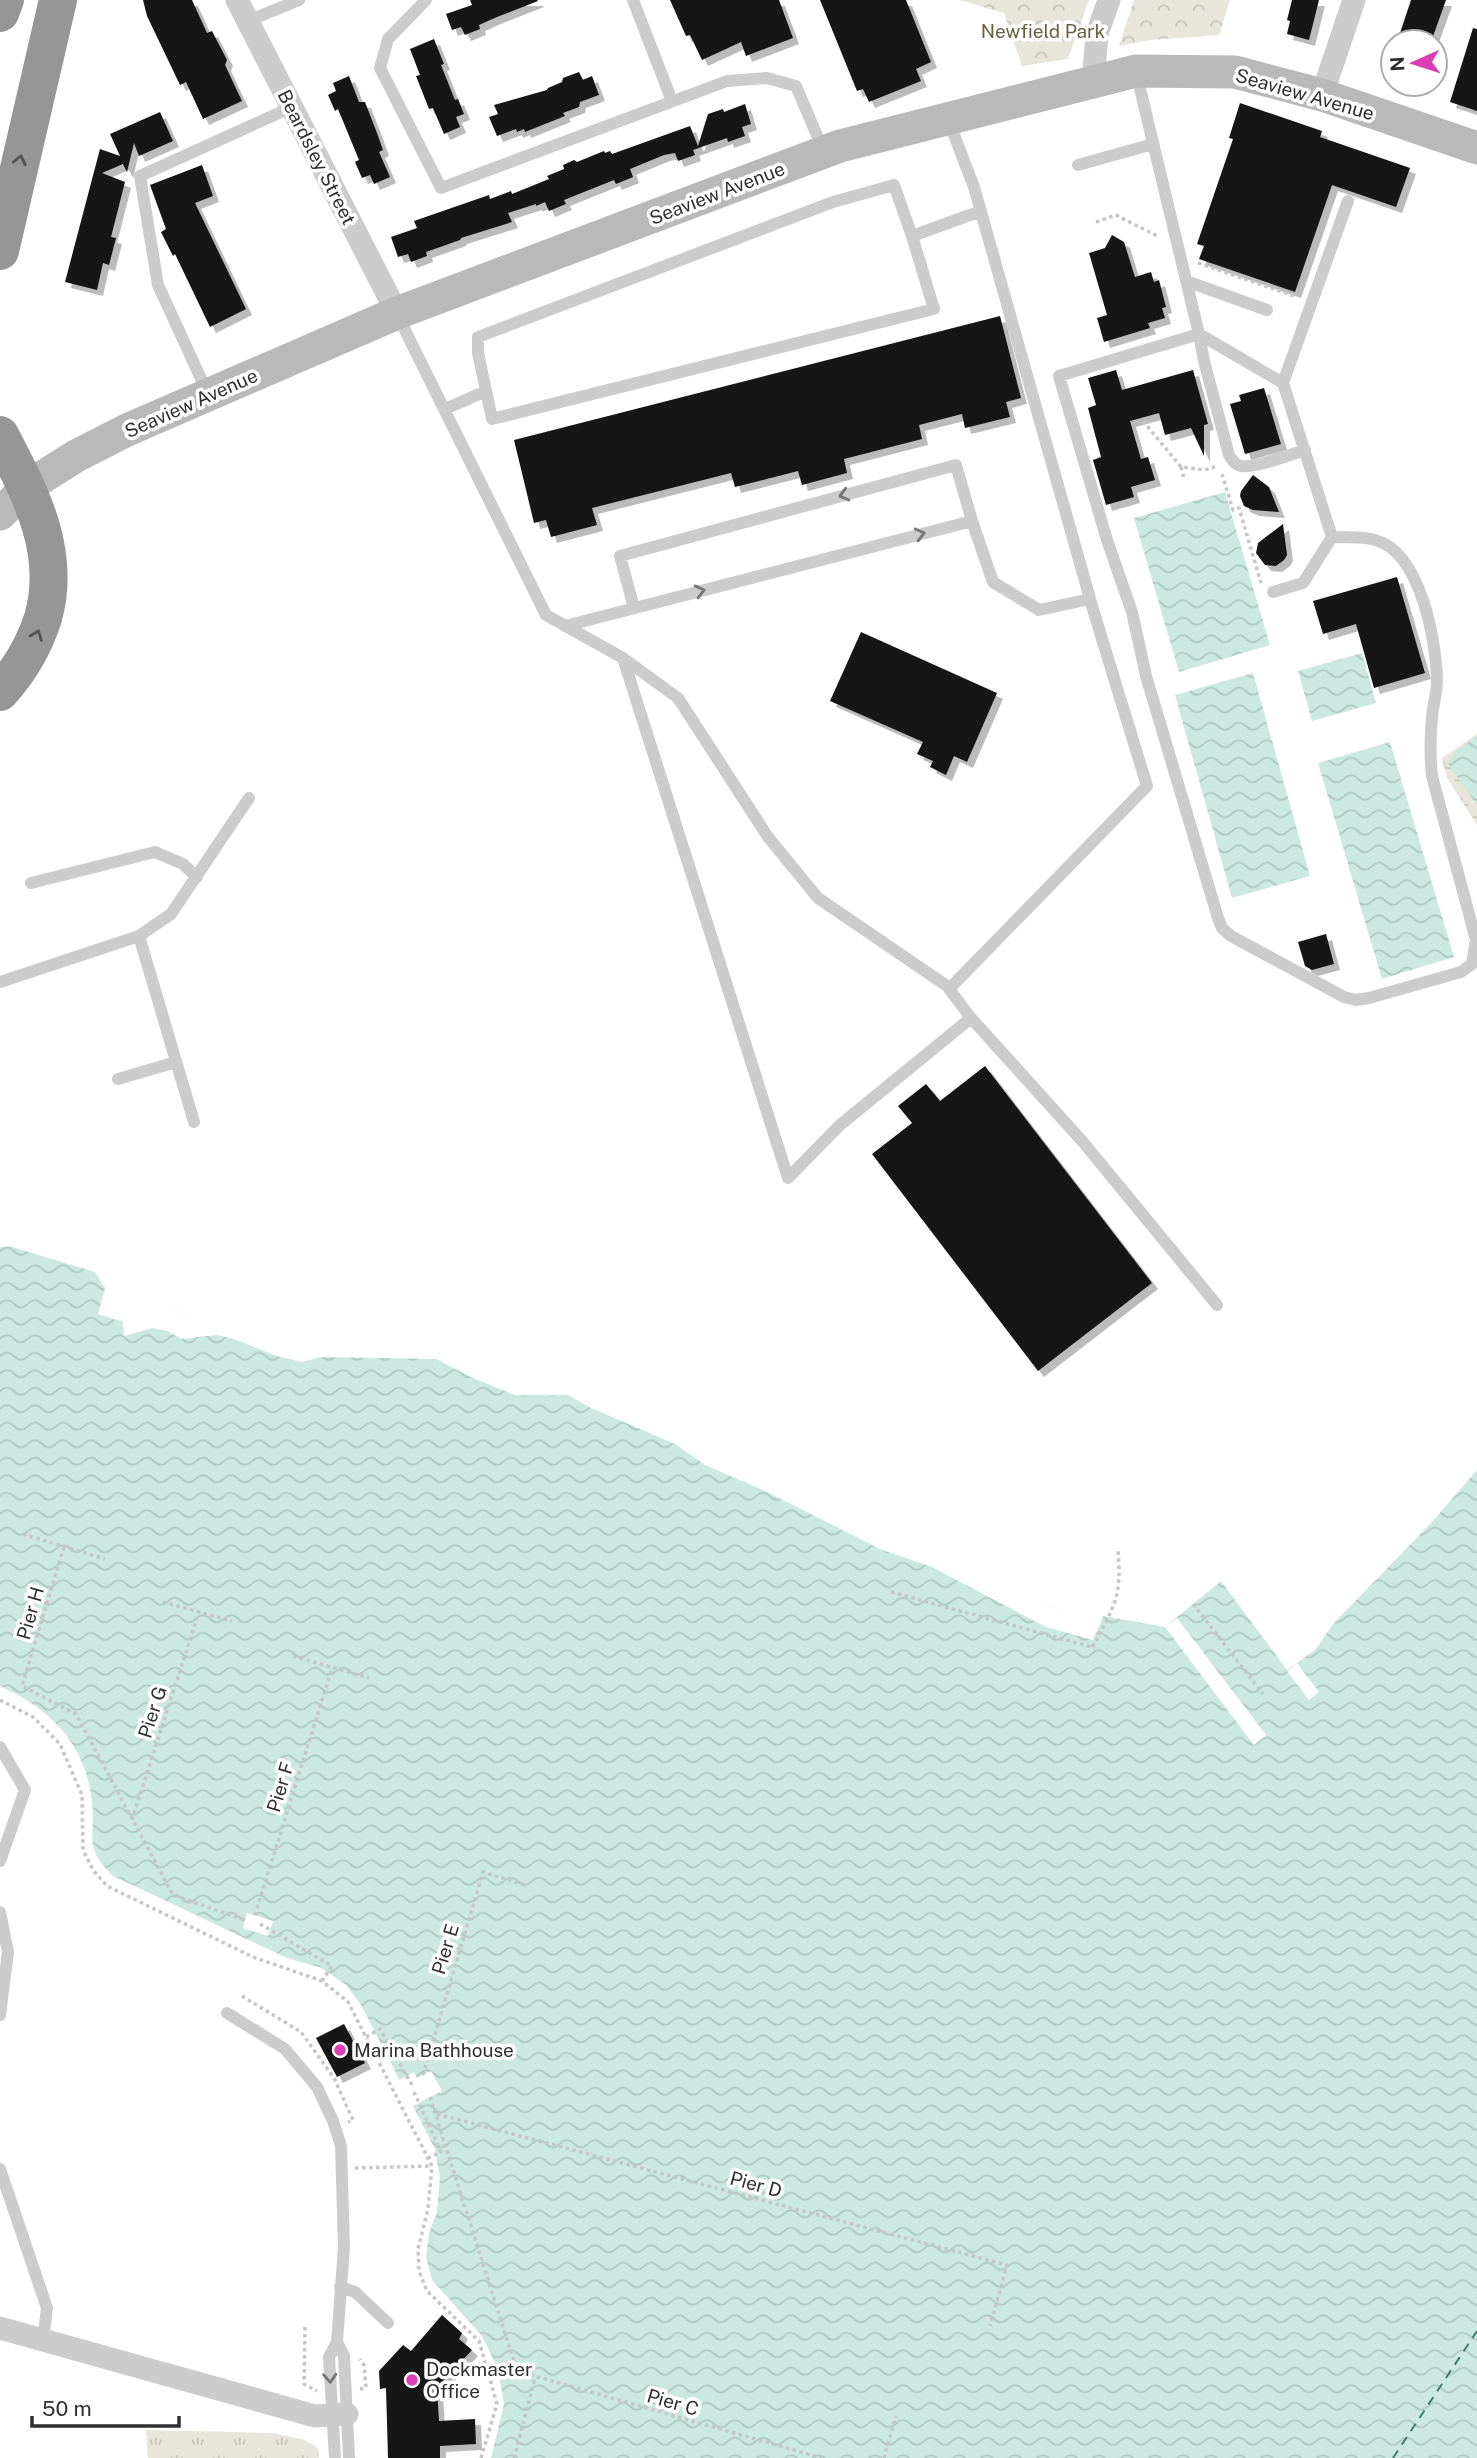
<svg xmlns="http://www.w3.org/2000/svg" width="1477" height="2458" font-family="'Public Sans',sans-serif">
	<style>
		.grass { fill: url(#grass-tufts) }
		.wetland { fill: url(#wetland-marsh) }
		.park { fill: url(#park-crowns) }
		.water { fill: url(#water-waves) }
		.pier { fill: #fff }
		.lines { fill: none; stroke-linecap: round; stroke-linejoin: round }
		.ferry { stroke: #3d7f6b; stroke-width: 2; stroke-dasharray: 9 7; stroke-linecap: butt }
		.building { fill: #161616; filter: url(#shadow) }
		.path { stroke: #c6c6c6; stroke-width: 3.5; stroke-dasharray: 3.5 3.5; stroke-linecap: butt }
		.lane { stroke: #ccc; stroke-width: 12 }
		.street { stroke: #ccc; stroke-width: 23 }
		.secondary { stroke: #b9b9b9; stroke-width: 33 }
		.highway { stroke: #969696; stroke-width: 38 }
		.oneway { stroke: #535353 }
		.oneway2 { stroke: #767676 }
		.poi-dot { fill: #d93eb4; stroke: #fff; stroke-width: 2.5 }
		.labels { text-anchor: middle; dominant-baseline: central; stroke-width: 7; stroke-linejoin: round; paint-order: stroke }
		.park-label { font-size: 19px; fill: #67613f; stroke: #fff }
		.street-label { font-size: 19px; fill: #2f2f2f; stroke: #fff }
		.poi-label { font-size: 19px; fill: #2f2f2f; stroke: #fff; text-anchor: start }
	</style>
	<defs>
		<pattern id="grass-tufts" width="24" height="20" patternUnits="userSpaceOnUse" patternTransform="scale(1.75)"><rect width="24" height="20" fill="#e8e5db"/><path d="M3 7l-1-3M5 7V3M7 7l1-3M15 17l-1-3M17 17v-4M19 17l1-3" fill="none" stroke="#c7c5bc"/></pattern>
		<pattern id="wetland-marsh" width="20" height="14" patternUnits="userSpaceOnUse" patternTransform="scale(1.75)"><rect width="20" height="14" fill="#e8e5db"/><path d="M1 5h8M5 5V1M11 12h8M15 12V8" fill="none" stroke="#c7c5bc"/></pattern>
		<pattern id="park-crowns" width="20" height="18" patternUnits="userSpaceOnUse" patternTransform="scale(1.75)"><rect width="20" height="18" fill="#e8e5db"/><path d="M2 6a3 3 0 1 1 6 0M12 15a3 3 0 1 1 6 0" fill="none" stroke="#c7c5bc"/></pattern>
		<pattern id="water-waves" width="16" height="10" patternUnits="userSpaceOnUse" patternTransform="scale(1.75)"><rect width="16" height="10" fill="#cbe9e0"/><path d="M0 5q4-4 8 0t8 0" fill="none" stroke="#afc8c0"/></pattern>
		<filter id="shadow"><feDropShadow dx="6" dy="6" stdDeviation="0" flood-color="#0004"/></filter>
	</defs>
	<rect width="100%" height="100%" fill="#fff"/>
	<path class="grass" d="M146,2430L273,2433L305,2440L315,2446L319,2450V2458H148Z"/>
	<path class="wetland" d="M1477,734V825L1447,778L1442,758Z"/>
	<path class="park" d="M959,0H1089L1068,59L1022,66L1004,13Z
		M1134,0H1230L1219,35L1150,40L1119,46Z"/>
	<path class="water" d="M1225,492L1270,645L1179,672L1134,518Z
		M1362,653L1376,703L1312,721L1298,671Z
		M1253,673L1310,876L1232,898L1175,695Z
		M1477,736V805L1448,764L1456,751Z
		M1390,742L1454,957L1382,979L1318,763Z
		M9,1246L95,1272L105,1288L98,1314L120,1321L143,1312L169,1307L189,1316L324,1354L421,1350L508,1384L556,1395L571,1391L735,1461L1047,1606L1165,1627L1221,1581L1287,1670L1315,1650L1333,1624L1431,1523L1427,1504L1477,1452V2458H491L504,2404L498,2369L482,2336L432,2280L426,2257L429,2233L437,2212L440,2178L435,2149L361,2005L346,1985L322,1968L287,1958L113,1876C82,1845 96,1840 92,1802C86,1745 51,1709 0,1686V1247Z"/>
	<path class="pier" d="M158,1299L169,1307L189,1316L199,1315L325,1350L421,1346L460,1356L509,1380L556,1391L572,1388L737,1458L1016,1588L1046,1606L1104,1615L1093,1640L1046,1627L930,1566L882,1550L763,1490L705,1465L675,1444L589,1407L568,1395H515L473,1378L436,1359L321,1357L302,1362L277,1356L231,1338L216,1335L181,1339L168,1331L152,1328L124,1336L122,1317L142,1309Z
		M1477,1448V1470L1431,1523L1426,1517L1424,1502Z
		M1177,1618L1266,1735L1254,1745L1165,1627Z
		M1297,1663L1319,1692L1309,1700L1287,1671Z
		M247,1913L273,1921L268,1936L243,1928Z
		M431,2071L442,2091L413,2106L399,2080L414,2072L417,2078Z"/>
	<g class="lines">
		<path class="ferry" d="M1393,2458L1477,2331"/>
	</g>
	<path class="building" d="M143,0H192L207,33L212,31L227,60L225,65L242,101L203,119L186,82L180,85L147,16Z
		M470,0H537L538,1L497,17L479,25L480,29L465,35L461,27L452,30L446,14L472,5Z
		M670,0H779L793,38L746,56L741,42L702,60L690,35L686,36Z
		M820,0H906L931,62L916,69L921,81L869,102L863,89L857,91Z
		M1292,0H1319L1309,40L1287,34L1290,21L1287,20Z
		M1411,0H1446L1431,42H1397Z
		M1473,28L1477,29V111L1450,102Z
		M434,39L444,64L441,65L455,100L458,99L464,114L456,117L460,127L444,134L433,108L429,109L416,76L420,75L410,49Z
		M579,72L583,80L592,76L599,95L580,102L579,107L563,113L565,116L525,132L524,129L517,132L516,129L497,136L489,117L498,114L494,105L547,90L548,88L562,82L563,78Z
		M349,76L359,102H365L377,133L383,150L379,152L390,177L374,184L370,175L362,178L355,162L359,160L338,109L335,111L328,95L336,91L333,83Z
		M1240,103L1322,131L1320,137L1410,168L1396,207L1332,185L1295,292L1199,259L1204,246L1197,244L1233,139L1229,138Z
		M745,104L751,124L742,127L745,136L728,142L727,138L693,150L695,155L678,161L675,153L664,155L630,169L633,177L616,184L614,180L564,200L566,204L549,211L545,202L536,206V204L508,213L512,222L461,238L460,240L426,252L427,256L411,262L408,254L398,257L391,237L417,228L414,221L489,195L490,199L511,191L512,194L549,179L547,176L564,169L563,165L574,160L577,162L604,151L605,153L610,151L612,154L690,126L698,146L708,114L723,109L724,112Z
		M160,112L173,141L139,156L134,143L127,172L123,164L102,173L125,182L111,237L116,238L109,265L103,263L97,290L65,282L100,149L120,156L110,134Z
		M202,165L213,196L195,203L246,309L210,327L175,254L173,256L161,232L166,229L150,185Z
		M1112,235L1124,242L1135,277L1151,272L1154,282L1159,280L1166,307L1162,308L1165,318L1148,323L1150,328L1104,342L1097,318L1107,315L1089,253L1105,248Z
		M1000,316L1021,398L1006,402L1010,417L965,428L962,414L919,425L922,439L844,459L847,473L802,485L798,471L735,487L731,473L592,508L597,525L551,537L546,520L534,523L514,440Z
		M1116,370L1122,390L1193,370L1208,424L1204,425V456L1191,428L1165,435L1159,413L1130,421L1141,459L1148,457L1155,480L1131,487L1134,497L1106,505L1093,460L1101,457L1088,408L1096,405L1088,378Z
		M1264,388L1281,444L1245,454L1230,404L1241,401L1239,395Z
		M1253,475L1269,487L1279,512L1253,510L1244,506L1240,496L1241,491Z
		M1283,524L1287,555L1284,560L1276,566L1265,565L1256,553L1258,543Z
		M1397,577L1425,673L1374,688L1356,624L1323,634L1313,601Z
		M861,632L997,693L967,762L954,756L946,775L930,767L933,761L917,754L923,742L830,701Z
		M1326,934L1334,964L1312,970L1305,966L1298,942Z
		M985,1066L1152,1283L1038,1371L872,1154L912,1123L898,1106L926,1084L940,1101Z
		M344,2024L365,2063L337,2077L316,2038Z
		M442,2315L462,2333L459,2339L472,2350L437,2388L439,2421L475,2419L476,2444L440,2446V2458H388L386,2388L380,2389L379,2371L403,2345L411,2351Z"/>
	<g class="lines">
		<path class="path" d="M1096,222L1116,215L1159,237
			M1198,263L1297,297
			M1143,421L1181,467L1205,470L1217,466
			M1181,467L1184,479
			M1222,474L1233,510L1239,508L1261,583
			M23,1534L105,1559
			M64,1547L22,1686L76,1714L173,1895L245,1920
			M891,1592L1095,1648
			M163,1602L232,1621
			M1193,1604L1263,1694
			M1092,1647C1114,1607 1122,1598 1118,1551
			M293,1656L369,1678
			M0,1700L33,1717L60,1744L82,1795L83,1850L93,1870L107,1886L253,1957L322,1981L348,2002L432,2166L428,2209L418,2249L419,2271L427,2291L479,2341L497,2404L481,2458
			M132,1820L199,1612
			M255,1915L332,1668
			M260,1924L332,1966L322,1981
			M242,1996L301,2032L334,2078L353,2120L348,2122
			M366,2037L380,2029L413,2087
			M423,2075L483,1872L525,1885
			M414,2092L441,2152L428,2158
			M430,2097L517,2371L822,2458
			M437,2114L1007,2265L990,2326
			M355,2168L431,2166
			M305,2327L304,2384L317,2391
			M360,2389L366,2388L364,2365L360,2359
			M514,2458L535,2378
			M884,2458L896,2416"/>
		<path class="lane" d="M426,0L388,39L380,68L441,188L727,81L767,78L796,86L824,152
			M633,0L672,101
			M248,21L299,0
			M1136,72L1199,334L1204,361L1229,455C1232,460 1235,465 1241,466C1256,468 1289,455 1305,450
			M948,119L974,187L1092,606L1147,786L949,989
			M1078,165L1153,144
			M912,236L894,185L833,202L478,337V353L492,419L934,309L912,236L981,211
			M1186,281L1267,310
			M397,314L546,615L623,658L678,698L768,837L818,898L947,986L971,1018L840,1125L788,1178L623,658
			M1199,334L1283,383L1332,537C1346,538 1362,536 1375,540C1421,552 1436,641 1437,680C1437,693 1433,705 1432,717C1430,737 1430,756 1432,776L1476,940L1472,964L1461,972L1369,998L1356,1000L1344,997L1231,936L1222,928L1218,918L1146,676L1132,612L1107,540L1059,376Z
			M1283,383L1348,201
			M208,394L158,285L140,176L292,107
			M445,409L486,391
			M972,521L993,582L1039,610L1090,599
			M1273,592L1303,583L1332,537
			M565,626L953,526L972,521L956,465L620,556L634,608
			M31,883L155,852L183,864L197,877
			M139,936L194,1122
			M0,982L139,936L171,914L249,798
			M971,1018L1083,1142L1217,1305
			M118,1079L176,1062
			M0,1747L25,1790L0,1861
			M0,1912L8,1952L0,2015
			M227,2013L285,2049L317,2087L333,2121L341,2146L344,2247L337,2342L329,2357L335,2458
			M0,2169L47,2308L43,2340
			M340,2287L355,2292L388,2323
			M337,2342L344,2356L349,2458"/>
		<path class="street" d="M237,0L397,313
			M1093,82L1097,34L1109,0
			M1322,95L1354,0
			M0,2328L315,2416L347,2414"/>
		<path class="secondary" d="M0,514L27,487L76,456L127,430L397,313L840,146L1093,82L1136,71L1235,72L1322,95L1477,148"/>
		<path class="highway" d="M0,13L5,0
			M0,251L58,0
			M0,435C30,493 62,551 43,618C34,646 20,670 0,692"/>
	</g>
	<defs><path id="oneway-chevron" d="M-2-3.5L2.5 0L-2 3.5" fill="none" stroke-width="1.6" stroke-linecap="round" stroke-linejoin="round" transform="scale(1.75)"/></defs>
	<g class="oneway">
		<use href="#oneway-chevron" transform="translate(20 160) rotate(-78)"/>
		<use href="#oneway-chevron" transform="translate(37 635) rotate(-68)"/>
	</g>
	<g class="oneway2">
		<use href="#oneway-chevron" transform="translate(844 495) rotate(165)"/>
		<use href="#oneway-chevron" transform="translate(920 534) rotate(-14)"/>
		<use href="#oneway-chevron" transform="translate(700 591) rotate(-14)"/>
		<use href="#oneway-chevron" transform="translate(330 2378) rotate(87)"/>
	</g>
	<g class="poi-dot">
		<circle cx="340" cy="2050" r="7"/>
		<circle cx="412" cy="2380" r="7"/>
	</g>
	<g class="labels">
		<g class="park-label">
			<text x="1043" y="31">Newfield Park</text>
		</g>
		<g class="street-label">
			<text transform="translate(1305 94) rotate(16)">Seaview Avenue</text>
			<text transform="translate(317 157) rotate(63)">Beardsley Street</text>
			<text transform="translate(717 193) rotate(-21)">Seaview Avenue</text>
			<text transform="translate(191 403) rotate(-24)">Seaview Avenue</text>
			<text transform="translate(30 1613) rotate(-74)">Pier H</text>
			<text transform="translate(152 1712) rotate(-72)">Pier G</text>
			<text transform="translate(280 1787) rotate(-73)">Pier F</text>
			<text transform="translate(445 1949) rotate(-73)">Pier E</text>
			<text transform="translate(756 2184) rotate(15)">Pier D</text>
			<text transform="translate(673 2402) rotate(16)">Pier C</text>
		</g>
		<g class="poi-label">
			<text x="354" y="2050">Marina Bathhouse</text>
			<text x="426" y="2369">Dockmaster<tspan x="426" dy="22">Office</tspan></text>
		</g>
	</g>
	<g transform="translate(1414 63) rotate(267)"><circle r="33" fill="#ffffff" stroke="#acacac" stroke-width="2"/>
	<path d="M0-5L12 26L0 18L-12 26Z" fill="#d93eb4"/>
	<text y="-10" font-size="19" font-weight="bold" text-anchor="middle" fill="#2f2f2f">N</text>
	</g>
	<path d="M32 2416v10h147v-10" fill="none" stroke="#2f2f2f" stroke-width="3.5"/>
	<text x="42" y="2416" font-size="21" fill="#2f2f2f" stroke="#ffffff" stroke-width="5" paint-order="stroke">50 m</text>
</svg>
